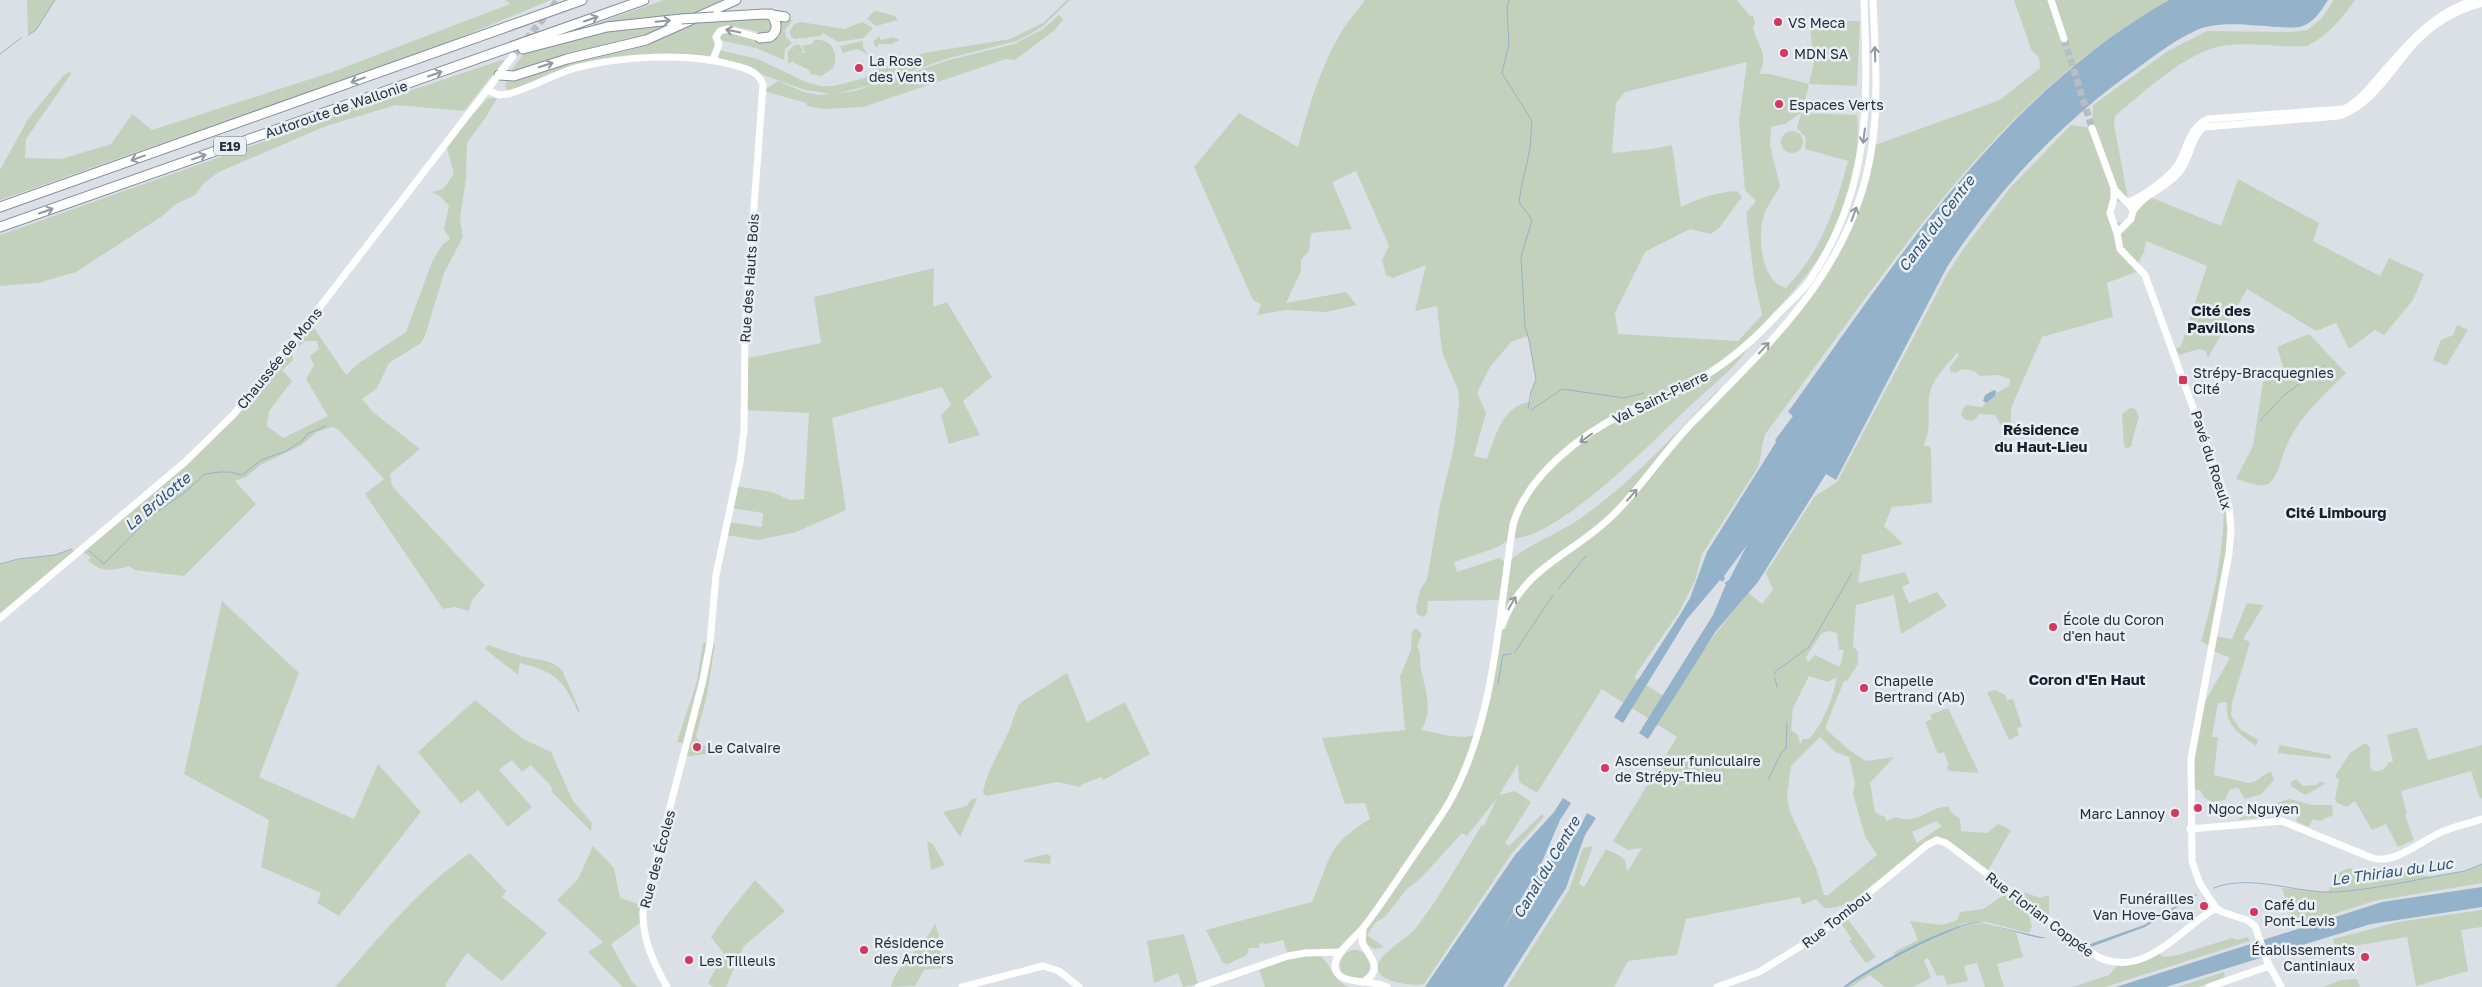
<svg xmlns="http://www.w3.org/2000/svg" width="2482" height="987" font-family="'Golos Text',sans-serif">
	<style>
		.green { fill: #c3d1bc; fill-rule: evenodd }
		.water { fill: #94b2c9 }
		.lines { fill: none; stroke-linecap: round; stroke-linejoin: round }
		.stream { stroke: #94b2c9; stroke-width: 1 }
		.secondary-tunnel { stroke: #b7bdc4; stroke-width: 7; stroke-dasharray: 7 3.5; stroke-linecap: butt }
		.highway-casing { stroke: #828f9d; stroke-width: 11 }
		.secondary { stroke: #fff; stroke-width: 7 }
		.highway { stroke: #fff; stroke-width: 9 }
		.highway-bridge-casing { stroke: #828f9d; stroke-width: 11; stroke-linecap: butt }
		.highway-bridge { stroke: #fff; stroke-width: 9 }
		.oneway { stroke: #92989e }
		.poi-dot { fill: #d3385e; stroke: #eaeff4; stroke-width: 2 }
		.labels { text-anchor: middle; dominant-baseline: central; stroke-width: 5; stroke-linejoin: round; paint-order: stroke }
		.shield { fill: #eaeff4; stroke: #606974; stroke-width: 1 }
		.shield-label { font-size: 12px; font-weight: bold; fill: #25303d }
		.poi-label { font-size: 14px; fill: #25303d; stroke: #eaeff4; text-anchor: start }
		.street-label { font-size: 14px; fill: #25303d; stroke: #eaeff4 }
		.water-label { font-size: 15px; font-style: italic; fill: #2d5272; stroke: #eaeff4 }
		.neighbourhood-label { font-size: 15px; font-weight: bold; fill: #17212d; stroke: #eaeff4 }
	</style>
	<rect width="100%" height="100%" fill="#dbe0e6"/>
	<path class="green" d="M27,0H55L36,30L28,35Z
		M506,0H551L454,40L0,200V170L28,119L63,76L69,72L71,74L26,139L25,158L61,159L111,144L132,114L152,130L332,72L510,4Z
		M664,0H730L702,14L578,30Z
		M1067,0H1070L1042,27L1017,41L949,58L869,86L833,94L805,90L758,73L751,67L719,58V50L758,59L806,82L821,86H834L865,78L874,70L924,53L1010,39L1043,23Z
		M1365,0H1737L1750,16H1753L1755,23L1753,28C1757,44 1770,56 1759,74H1770L1809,84L1814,62L1810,30L1826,28L1825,21H1860L1857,86L1809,84L1802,113L1857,115C1862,160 1846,210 1824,249C1808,277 1783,303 1761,326C1748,358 1716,382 1691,405C1652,442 1613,482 1569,513C1554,523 1529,540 1511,538L1498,547L1454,562L1457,572L1499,558L1507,563C1530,542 1560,534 1585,515C1634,480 1674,435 1716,392L1731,383L1797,312L1849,228L1872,146L2000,100L2040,68L2039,58L2031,49L2014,0H2169C1992,99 1884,277 1766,433C1760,445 1763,457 1757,469L1702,554L1695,581L1679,612L1634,677L1668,699C1695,663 1719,626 1749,593L1762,604L1773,590L1766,573L1814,497L1837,482L1946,276L1964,248L2010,188L2071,125L2092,128L2093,105L2168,51L2207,31L2290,32L2307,30L2321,19L2334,0H2355C2342,18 2328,36 2307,46C2280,48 2248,41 2222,46C2186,52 2143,93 2115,116L2114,124L2129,204L2118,201L2111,207L2115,222L2125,223L2145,195L2221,226L2238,179L2319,223L2313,241L2380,276L2389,258L2424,274L2413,300L2384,335L2375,330L2349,349L2336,323L2316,331L2247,289L2208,358L2206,351L2199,349L2179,355L2176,349L2181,346L2207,266L2146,241L2144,252L2137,265L2141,270L2107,283L2113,317L2042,337L2011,408V429L2002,427L1995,415L1979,414C1975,421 1971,422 1964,419L1961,414L1964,407L1967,405L1982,407L1996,393L2009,386L2010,379L1998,375L1980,376L1974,371L1962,369L1955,373L1950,371V367L1959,355L1957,353C1947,365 1934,377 1930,392C1926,411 1933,428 1923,446H1929L1931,450L1932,503L1892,507L1884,526L1903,544L1862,555L1858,583L1905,572L1910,583L1902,587L1909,603L1937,592L1947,606L1901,634L1894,595L1856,605L1853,646L1858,652V664L1847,681H1844L1825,728L1849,750L1866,761L1894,757L1870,783C1873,794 1872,803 1876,813L1885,817L1887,821L1896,817C1919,826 1930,805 1949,807L1950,811L1960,819L1961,831L1987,833L1998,824L2011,830L1986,874L1940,838C1916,856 1853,912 1824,908L1816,899L1802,905L1800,897L1686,919L1677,955L1628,961L1614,987H1507L1569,890L1583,848L1593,846L1579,884L1584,887L1606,849C1620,856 1627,856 1627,872L1642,848L1628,850L1613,841L1677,737L1602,689L1537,793L1519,782L1518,764L1499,795L1515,791L1531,802L1505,843L1509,846L1542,814L1544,817L1512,853L1424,984C1410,987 1367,981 1380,960C1387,949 1406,939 1415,929C1440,897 1460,860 1482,825L1484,826L1497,798L1467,836L1462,833L1420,879L1406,890L1385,917L1376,922L1367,935L1384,947L1375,949L1367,945L1363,928C1355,930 1354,935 1348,941C1340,950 1328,951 1318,954C1332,964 1332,980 1349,987H1265L1258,966L1291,952H1287L1283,940L1267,944L1260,943L1259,948H1249L1247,955L1228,964L1223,963L1206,930L1312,902C1332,858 1324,847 1370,819L1365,803L1345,804L1322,738L1405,730L1400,676L1411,650L1412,631L1416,628L1422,634L1417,646C1422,653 1419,661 1421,669C1425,689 1434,711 1421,730C1441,733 1459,741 1478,734L1502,600L1428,601L1427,614L1423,617L1417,614L1416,607L1420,590L1427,579L1440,505L1454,446L1459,405L1458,390L1442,352L1437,306L1415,311L1426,265L1393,278L1386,275L1382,260L1389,246L1356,171L1332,182L1352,229L1311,233L1309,251L1301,260V271L1286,303L1346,292L1357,305L1326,312L1286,310L1257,315L1261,304L1253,300L1194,167L1239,113L1298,147C1308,109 1320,68 1340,34C1347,22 1357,11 1365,0ZM1747,62L1739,120L1745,190L1756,201L1746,213L1754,278L1762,315L1738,341L1618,334L1615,313L1645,252L1690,229L1711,234L1719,228L1742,197L1737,191C1717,192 1699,198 1681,207L1672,145L1652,149L1612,153L1616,103L1625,92ZM1801,113L1797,128L1806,138L1805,149L1848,161C1835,209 1821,252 1786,288C1761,282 1758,238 1763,218C1766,207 1775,196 1780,186L1770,146L1771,127L1785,124ZM1528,336L1536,379L1531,392V402C1502,405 1496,436 1487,459L1474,456L1486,413L1477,393L1490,367L1511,342ZM1829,631L1837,633L1839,650H1844L1840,667L1815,655L1808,662L1806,657L1822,633ZM1809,676L1828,682L1837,677C1833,698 1823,724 1809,739H1803L1800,744L1798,735L1791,730L1793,708ZM1820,737L1835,752L1849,757L1855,783L1853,794L1865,836L1877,855L1828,895H1824L1816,868L1790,812L1787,796L1791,766ZM1936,821L1942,826L1917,843L1912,832Z
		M877,11L895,16L898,20L876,26L867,19L873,12Z
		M1059,15L1063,20L1055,30L1015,60L1006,59L863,107L824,109L807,106V103L763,91L778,81L804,92L819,95L855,91L949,60L1014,44L1043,29Z
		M765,16L773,21L771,34L760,35L759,32L732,26L713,38L715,47L710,56L669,54L606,60L508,91L505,86L506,82L572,61L623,51L650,43L698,22Z
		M778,17L793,20L785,30L786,37L792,43L785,49L784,60L756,48L719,40L721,33L728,32L768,40Z
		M800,22L845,29L862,22L873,28L864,38L838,42L823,33L821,36L795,39L791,37L790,31L794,24Z
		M682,23L647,38L512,72L511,71L523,54L558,43L621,29Z
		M879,36L881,40L893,37L900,40L891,44H879L876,48L873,42Z
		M814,40C831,37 840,54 833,68L821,76L810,74L809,70L793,62L800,53H805L802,46L812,44Z
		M863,41V48L868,54L857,49L843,53L840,46Z
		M794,45H800L803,51L792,62L788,63V51Z
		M505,59L464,111L396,105L326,126L219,172L204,183L195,195L174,205L164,215L76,272L38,283L0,286V235L361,107Z
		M488,98H497L486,117L467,143L466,178L460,219L463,237L444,273L425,336L421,343L389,363L377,388L362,399L373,412L420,449L390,474L392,486L485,585L472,600L469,611L455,607L443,609L365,494L384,479L339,430L332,427L317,432L300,446L260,465L246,477L235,481L256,504L184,576L134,570L129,566C113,571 101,573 88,560L91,558L81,550L0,618V564C20,558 35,558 54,555C64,553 70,549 81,550L212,436L309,321L346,375L360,362L406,332L432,262L442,245L450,239L444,229L449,206L441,197L432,192L443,189L454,174L446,144ZM305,341H317L319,349L310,356L314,365L306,379L328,416L283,438L267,426L269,411L292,381L282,370L293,360L292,353Z
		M1781 142a11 11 0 1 1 22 0a11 11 0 1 1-22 0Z
		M934,268L933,307L947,302L992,377L963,401L980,435L949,444L941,415L951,405L942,387L832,418L846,510L796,532L758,540L725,535L728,522L762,527L763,513L731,508L736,486L772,492L790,500L804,499L809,413L744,410V359L821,343L814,297Z
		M2457,325L2468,330L2446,366L2433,360L2441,340L2453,335Z
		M2309,334L2346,373C2324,395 2299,417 2287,445C2281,457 2278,481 2266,485C2258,487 2245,481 2236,479L2253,446L2263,382L2285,373L2277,347Z
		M2130,408L2135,409L2139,416L2131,446L2127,449L2124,446L2122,414Z
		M2229,503L2231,521L2214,636L2232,639L2247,603L2264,605L2243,639L2250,642L2232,703L2231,716L2241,730L2258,740L2256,746C2239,733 2225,726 2227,702L2218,703L2212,737H2218L2214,775L2248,783L2254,782L2269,772L2272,773L2274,780L2261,794L2245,799L2238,788L2230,789L2225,800L2212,802L2205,798L2200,790H2191L2200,710L2230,658L2211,650V647L2201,641C2214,597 2224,551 2224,504Z
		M222,601L299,673L259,777L354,819L378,764L421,812L339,916L317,903L321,893L261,867L269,820L184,774Z
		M703,643L715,644L707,695L696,737L704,746L729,751L683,757L687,744L677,742L697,681Z
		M488,645C501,649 513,654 526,657C540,660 552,660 562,670L580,711L578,712C563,679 555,672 520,663L518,675L485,649Z
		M1067,673L1087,722L1125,702L1150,754L1107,778L1103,780L1101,777L1081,785V787L1057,782L986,796L983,792C987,770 1000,751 1009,731C1013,721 1015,710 1021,702Z
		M1995,690L2005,695L2007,700L2013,699L2022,727L2017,728L2019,735L2009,740L1987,692Z
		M475,700L523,739L551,752L573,801L592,823L591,831L553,793L551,786L531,765L522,772L512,760L499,770L532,807L508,827L478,790L461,804L418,752Z
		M1948,708L1979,773L1949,771L1946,767L1949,765L1944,752L1938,754L1925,722L1932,719L1930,715Z
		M2417,727L2428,760L2482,745V797L2480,799L2471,771L2401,791L2407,814L2405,815L2414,840L2398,847L2386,824L2372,830L2355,801L2347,807L2337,803L2335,799L2339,780L2335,776L2350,753L2365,743L2370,747V766L2373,771C2383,772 2384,769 2389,762H2393L2387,735Z
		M2279,745L2331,755V759L2278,753Z
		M2296,779L2303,786L2316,785L2322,781L2325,784L2305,795L2291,786V782Z
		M977,798L976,801L960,837L943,812L967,806L971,799Z
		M2290,799L2312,805H2332L2333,815L2320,821L2313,819L2309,827L2296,821L2298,815L2281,807L2277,803Z
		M2258,809L2260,817L2237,820Z
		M927,841L933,844L945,865L931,870Z
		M593,846L614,868L620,898L644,906L643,921L611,944L632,982L638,987H623L588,952L603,942L557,900L578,879Z
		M470,853L506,891L502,897L547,933L502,981L467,953L445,985L447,987H335C378,940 417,889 470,853Z
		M1046,854L1051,856L1050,864L1023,862L1024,860Z
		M2482,864V883L2374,901L2294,927L2282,888L2328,892L2336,874L2349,868L2377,879L2398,877L2403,871L2432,877L2465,871Z
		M755,880L785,911L743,947L726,987H713L708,983L724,954L711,937L725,917Z
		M2010,891L2019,898L2024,892L2040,898L2049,895V922L2034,910L2029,916L2032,926L2029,933L1986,922L1965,923L1895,956L1894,952L1918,940L1910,921L1942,925L1957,920L1960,912L1983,909Z
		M2482,910V927L2461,930L2468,971L2416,986L2407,937L2336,949L2333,939L2398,922Z
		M1847,918L1876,957L1866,963L1849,941L1852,939L1840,922Z
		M935,923L939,936L942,968L924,970L915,986L891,987C897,961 924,949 935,923Z
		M1973,924H1986L2016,932L2023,957L1997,964L2004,987H1985L1977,963L1964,966L1968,981L1947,985L1944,975L1937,976L1928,958L1924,960L1931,978L1913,987H1885L1870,975L1851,987H1847L1870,971L1949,931Z
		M1184,934L1198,984L1183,987L1178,973L1154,983L1147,941Z
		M2248,937L2250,941L2105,987H2072L2109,975L2119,963L2158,952L2163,957L2178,955L2232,938L2237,940Z
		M1340 965a15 15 0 1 1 30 0a15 15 0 1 1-30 0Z
		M2224,972L2225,977L2198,987H2177Z
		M2357,979L2360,987H2323L2341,980Z"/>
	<path class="water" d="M2169,0H2328C2322,9 2316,20 2305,25C2298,29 2287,27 2279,27C2254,26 2220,20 2197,30C2176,39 2157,54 2139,67C2062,121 1999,188 1947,267L1836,480L1826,474L1758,582L1716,631L1648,739L1639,733L1713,615L1726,584L1724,583L1729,580L1747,545L1724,576L1725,579L1722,582L1720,580L1687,619L1623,723L1614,717L1680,615L1690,598L1707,552L1776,442L1775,440L1793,416L1788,412C1897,261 2002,94 2169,0Z
		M1994,390L1996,391L1995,396L1986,403L1983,401L1985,395Z
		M1563,798L1571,803L1560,820L1538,871L1501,932L1540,871L1578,831L1587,813L1596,818L1585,835L1566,888L1503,987H1425L1515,855L1554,812Z
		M2482,887V907L2371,924L2166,987H2116L2382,902Z
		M2196,894L2197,895L2145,927L2091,947L2090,944L2144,925Z
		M1978,922L2046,938C2039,941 1992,923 1977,923C1955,924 1866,972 1847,987H1843C1867,968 1948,924 1978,922Z"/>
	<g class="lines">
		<path class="stream" d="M1509,0L1507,7L1509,44L1502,73L1532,121C1531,130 1531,140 1530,148C1527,166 1521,183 1519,202L1532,220L1521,257L1525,327L1529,340L1536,379L1531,392L1528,409
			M28,35L36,30L55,0
			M0,54L21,38
			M1531,410L1562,389L1624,398L1644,393
			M2260,421L2283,396L2325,365
			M89,551L104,564L150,517L184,493L205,474L220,472H230L241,475L245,473L261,460L286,451L303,440L307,434L326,426
			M0,564L18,559L55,555L72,549
			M1559,588L1586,556
			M1515,652L1553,595
			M1774,674L1776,671L1809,647L1852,573
			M1775,678L1777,687
			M1498,684L1503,655L1511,654
			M1768,780L1781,753L1786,749L1787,723
			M2214,888C2252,873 2296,894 2336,892C2379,889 2422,878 2465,871L2482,864"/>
		<path class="secondary-tunnel" d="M2064,39L2092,128
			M513,56L558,0"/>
		<defs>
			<path id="highway" d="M714,17L766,14L785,17
				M760,38L770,37C779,31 777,22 771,14
				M523,49L607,27L681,19
				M499,75L514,76L567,59L646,40L736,0
				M0,207L582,0
				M0,227L644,0"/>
		</defs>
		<use href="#highway" class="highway-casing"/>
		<path class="secondary" d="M2051,0L2064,39
			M713,60L719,44L716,37L720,31L728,29L760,38
			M487,90L499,95L508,94C531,88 552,75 575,68C622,56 687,52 733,65C746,69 758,70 763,85L745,328L744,430L740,462L716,575L710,643L703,680L643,911C642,939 654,964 667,987
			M2092,128L2114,188V198L2110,213L2117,233L2120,249L2145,275L2229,507L2231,530L2229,553L2191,759L2192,861L2200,884L2216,908L2222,912L2247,920L2255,926L2267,961L2281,987
			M2114,188C2119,197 2130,202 2133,211L2131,219L2117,233
			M2127,202C2139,200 2170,177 2177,166C2187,150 2189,127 2208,119L2344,109C2361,100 2372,85 2384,71C2410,41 2434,13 2474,0
			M2133,211C2145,193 2167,188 2180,171C2190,159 2191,137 2204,127L2339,116C2372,105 2391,70 2413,45C2431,25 2456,10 2482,3
			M0,618L185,462L234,414L309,321L513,56
			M1502,626C1523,567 1569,557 1611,517C1641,488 1662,454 1691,424C1772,341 1855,267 1872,146C1879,98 1875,48 1873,0
			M2190,829L2282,821L2372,858C2396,865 2423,839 2444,831C2457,826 2470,823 2482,819
			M1363,929L1362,942C1368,956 1386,969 1363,982
			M962,987L1043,966L1059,971L1079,987
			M1198,987L1288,956L1305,953L1340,952
			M1387,987C1372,978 1334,987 1335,965C1336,952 1356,937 1364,927C1380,906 1395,883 1410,861C1423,841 1438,822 1450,801C1496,717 1498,617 1513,525C1526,477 1581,434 1625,413C1646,403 1667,396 1687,386C1722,368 1750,344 1776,316C1787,304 1801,293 1810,280C1871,188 1868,105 1864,0
			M1717,987L1759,972L1814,938L1927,845L1937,840L1946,843L2098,957C2146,979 2179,929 2216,908
			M2209,987L2269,966"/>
		<use href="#highway" class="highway"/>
		<defs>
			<path id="highway-bridge" d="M681,19L714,17"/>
		</defs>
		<use href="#highway-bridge" class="highway-bridge-casing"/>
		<use href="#highway-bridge" class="highway-bridge"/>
	</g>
	<defs><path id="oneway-shaft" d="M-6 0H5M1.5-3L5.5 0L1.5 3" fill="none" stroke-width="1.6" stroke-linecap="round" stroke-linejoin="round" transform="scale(1.25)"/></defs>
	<g class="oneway">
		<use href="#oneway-shaft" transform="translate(591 19) rotate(-19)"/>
		<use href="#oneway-shaft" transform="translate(663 21) rotate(-5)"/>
		<use href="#oneway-shaft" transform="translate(733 31) rotate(-169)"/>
		<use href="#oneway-shaft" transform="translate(1875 54) rotate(-92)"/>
		<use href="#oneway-shaft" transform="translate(546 65) rotate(-18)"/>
		<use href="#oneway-shaft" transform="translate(435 74) rotate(-19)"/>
		<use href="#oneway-shaft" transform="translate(358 80) rotate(160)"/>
		<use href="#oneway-shaft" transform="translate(1864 136) rotate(97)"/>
		<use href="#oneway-shaft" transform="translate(199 157) rotate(-19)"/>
		<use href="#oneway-shaft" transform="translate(138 158) rotate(160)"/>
		<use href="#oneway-shaft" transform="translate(46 211) rotate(-19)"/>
		<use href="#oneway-shaft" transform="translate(1854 214) rotate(-70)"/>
		<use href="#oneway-shaft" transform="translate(1764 348) rotate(-47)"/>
		<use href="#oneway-shaft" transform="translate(1586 438) rotate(144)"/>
		<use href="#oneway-shaft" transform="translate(1632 495) rotate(-49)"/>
		<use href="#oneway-shaft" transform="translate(1512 603) rotate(-60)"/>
	</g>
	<g class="poi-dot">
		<circle cx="1778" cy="22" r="5"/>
		<circle cx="1784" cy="53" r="5"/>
		<circle cx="859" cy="68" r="5"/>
		<circle cx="1779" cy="104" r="5"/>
		<rect x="2178" y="375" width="10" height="10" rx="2.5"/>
		<circle cx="2053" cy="627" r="5"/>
		<circle cx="1864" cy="688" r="5"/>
		<circle cx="697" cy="747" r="5"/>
		<circle cx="1605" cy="768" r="5"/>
		<circle cx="2198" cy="808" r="5"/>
		<circle cx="2175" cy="813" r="5"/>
		<circle cx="2204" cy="906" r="5"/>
		<circle cx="2254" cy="912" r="5"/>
		<circle cx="864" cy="950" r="5"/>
		<circle cx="2365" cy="957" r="5"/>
		<circle cx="689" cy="960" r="5"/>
	</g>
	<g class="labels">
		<rect class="shield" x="214" y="136.5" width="32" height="19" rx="4"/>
		<g class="shield-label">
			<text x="230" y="146">E19</text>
		</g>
		<g class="poi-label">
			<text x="1788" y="22">VS Meca</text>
			<text x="1794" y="53">MDN SA</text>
			<text x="869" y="60">La Rose<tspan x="869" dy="16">des Vents</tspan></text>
			<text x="1789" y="104">Espaces Verts</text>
			<text x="2193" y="372">Strépy-Bracquegnies<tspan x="2193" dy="16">Cité</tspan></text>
			<text x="2063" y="619">École du Coron<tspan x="2063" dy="16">d'en haut</tspan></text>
			<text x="1874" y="680">Chapelle<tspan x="1874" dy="16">Bertrand (Ab)</tspan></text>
			<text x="707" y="747">Le Calvaire</text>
			<text x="1615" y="760">Ascenseur funiculaire<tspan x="1615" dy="16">de Strépy-Thieu</tspan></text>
			<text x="2208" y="808">Ngoc Nguyen</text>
			<text x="2165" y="813" text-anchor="end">Marc Lannoy</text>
			<text x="2194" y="898" text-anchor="end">Funérailles<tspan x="2194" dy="16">Van Hove-Gava</tspan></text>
			<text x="2264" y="904">Café du<tspan x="2264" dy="16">Pont-Levis</tspan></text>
			<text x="874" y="942">Résidence<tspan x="874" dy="16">des Archers</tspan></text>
			<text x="2355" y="949" text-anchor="end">Établissements<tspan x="2355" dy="16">Cantiniaux</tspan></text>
			<text x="699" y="960">Les Tilleuls</text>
		</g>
		<g class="street-label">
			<text transform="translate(336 109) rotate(-19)">Autoroute de Wallonie</text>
			<text transform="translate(749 278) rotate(-86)">Rue des Hauts Bois</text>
			<text transform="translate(279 358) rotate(-51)">Chaussée de Mons</text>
			<text transform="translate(1660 397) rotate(-26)">Val Saint-Pierre</text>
			<text transform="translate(2212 460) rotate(72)">Pavé du Roeulx</text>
			<text transform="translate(657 859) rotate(-75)">Rue des Écoles</text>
			<text transform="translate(2040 914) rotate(37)">Rue Florian Coppée</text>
			<text transform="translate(1836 919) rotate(-38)">Rue Tombou</text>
		</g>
		<g class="water-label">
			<text transform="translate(1936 223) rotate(-53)">Canal du Centre</text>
			<text transform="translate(157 501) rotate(-40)">La Brûlotte</text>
			<text transform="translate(1546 867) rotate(-59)">Canal du Centre</text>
			<text transform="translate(2392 871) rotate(-8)">Le Thiriau du Luc</text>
		</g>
		<g class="neighbourhood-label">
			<text x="2221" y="310">Cité des<tspan x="2221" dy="17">Pavillons</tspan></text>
			<text x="2041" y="429">Résidence<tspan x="2041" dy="17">du Haut-Lieu</tspan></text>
			<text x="2336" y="512">Cité Limbourg</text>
			<text x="2087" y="679">Coron d'En Haut</text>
		</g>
	</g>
</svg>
